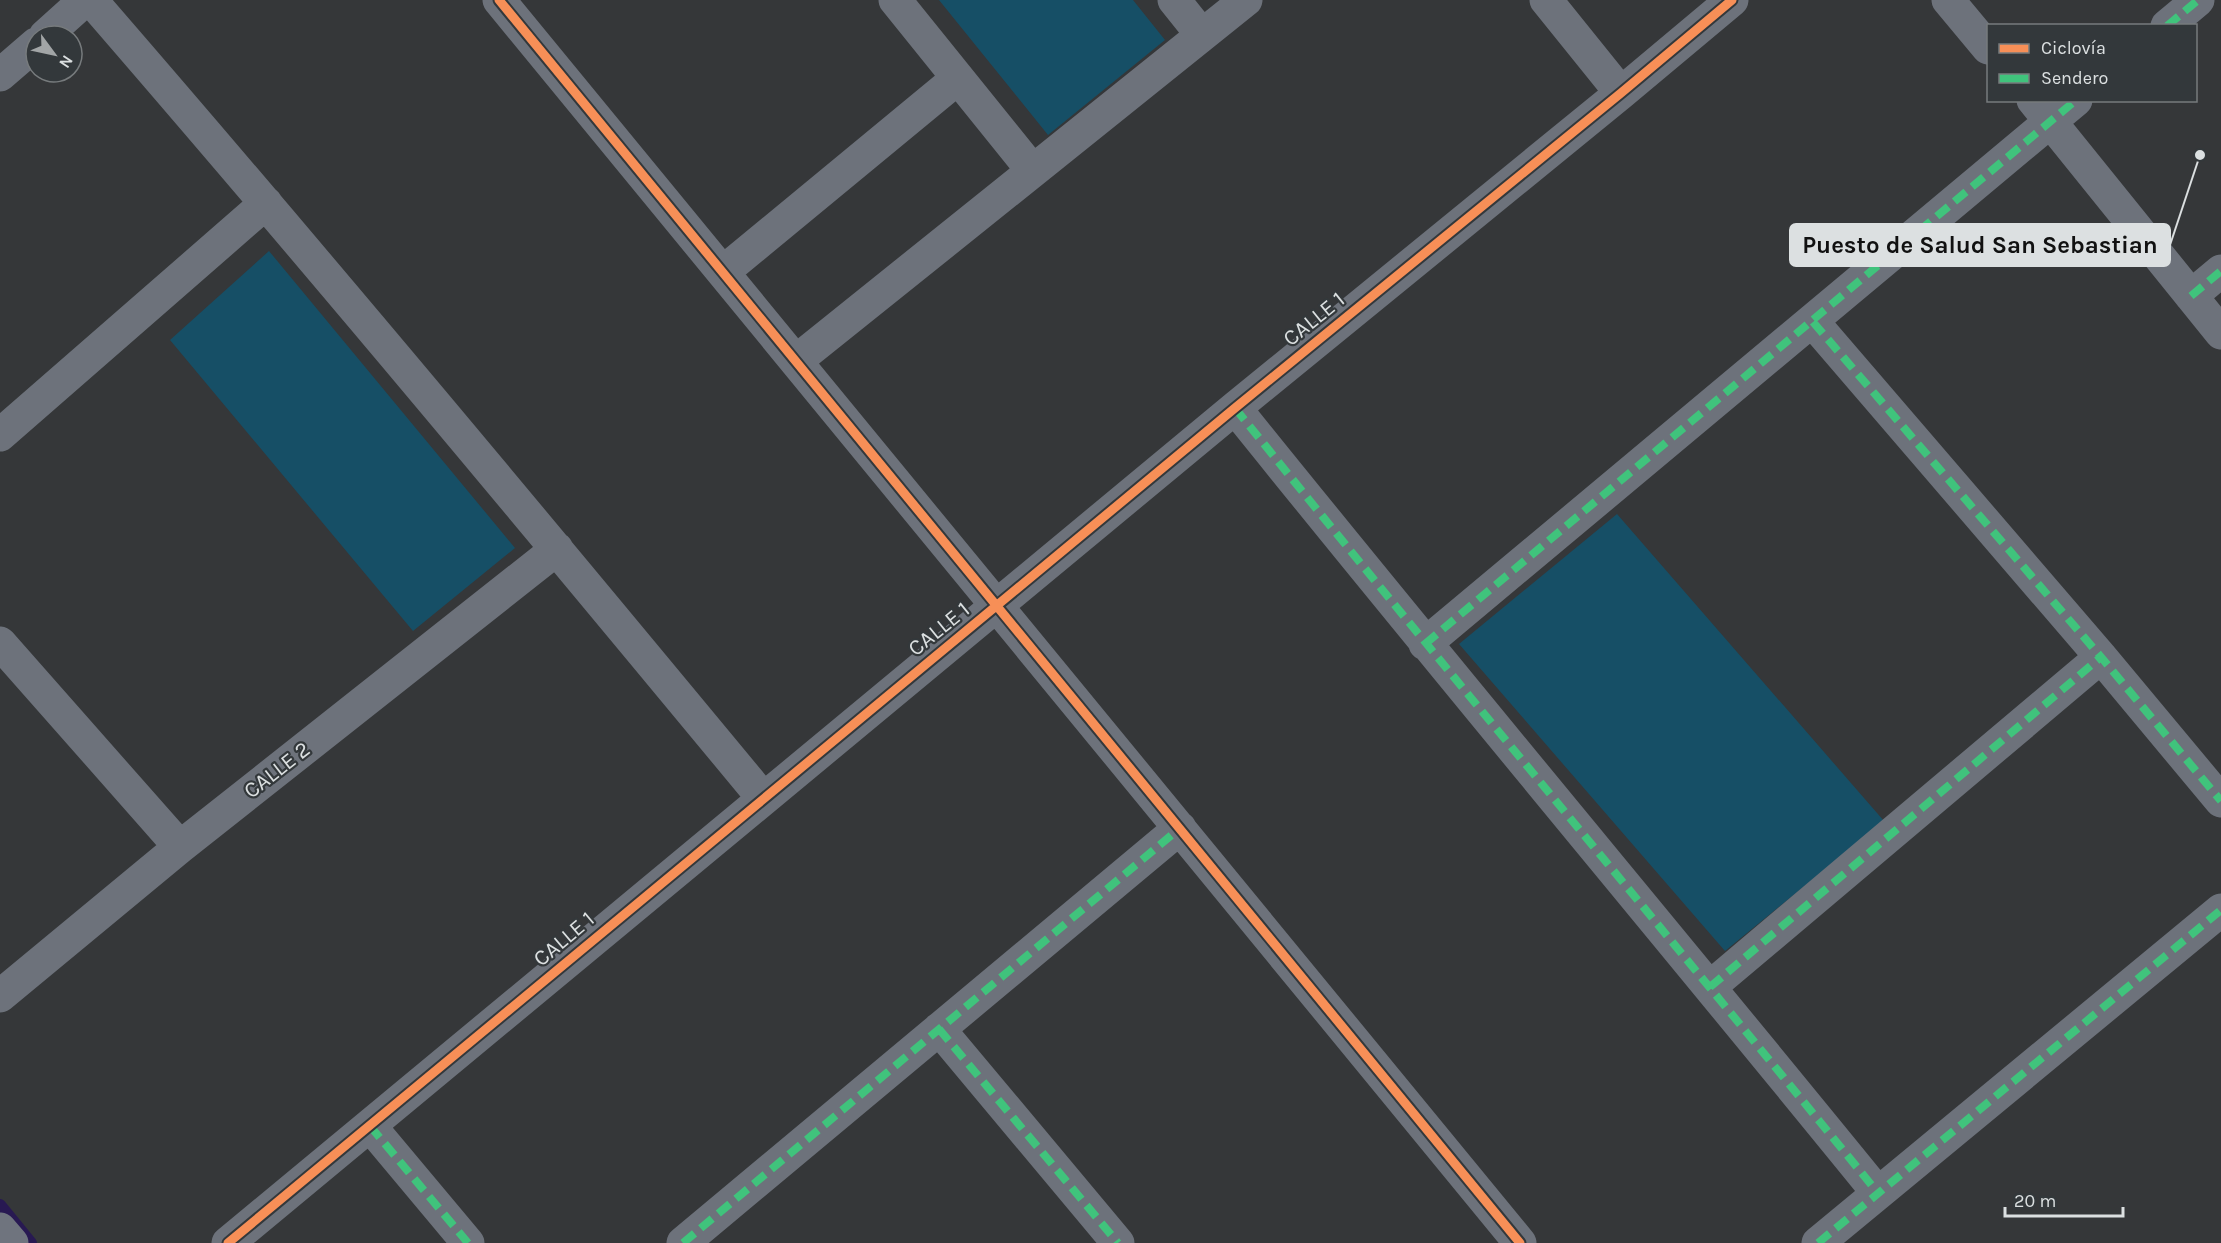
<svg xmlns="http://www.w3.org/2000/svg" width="2221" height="1243" font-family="Karla,sans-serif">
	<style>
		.green { fill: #164f66 }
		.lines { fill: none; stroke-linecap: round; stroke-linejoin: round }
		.stream { stroke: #281952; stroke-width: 12 }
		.street { stroke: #6d727b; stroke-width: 33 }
		.secondary { stroke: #6f747e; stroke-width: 33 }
		.quiet { stroke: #40c37c; stroke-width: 8; stroke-dasharray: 15 8; stroke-linecap: butt }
		.cycleway-casing { stroke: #33383b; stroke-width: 13 }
		.cycleway { stroke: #f78f57; stroke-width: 9 }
		.labels { text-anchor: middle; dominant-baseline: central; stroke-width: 4.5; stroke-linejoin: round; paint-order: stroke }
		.street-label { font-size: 22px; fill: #dce0e1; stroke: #33383b }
		.leader { fill: none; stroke: #dce0e1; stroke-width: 2 }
		.callout-dot { fill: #dce0e1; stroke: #33383b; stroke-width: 2 }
		.callout { fill: #dce0e1; stroke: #dce0e1; stroke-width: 2 }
		.callout-label { font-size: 24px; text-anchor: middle; font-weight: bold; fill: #111 }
	</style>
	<rect width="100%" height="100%" fill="#353739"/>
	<path class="green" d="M939,0H1133L1165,40L1048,135Z
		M269,251L515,548L413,631L170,340Z
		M1617,514L1884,821L1725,951L1459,644Z"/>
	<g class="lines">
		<path class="stream" d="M0,1205L31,1243"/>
		<path class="street" d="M91,0C319,263 541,530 763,798
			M499,0L1520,1243
			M895,0L1033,171
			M1174,0L1202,35
			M1546,0L1621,93
			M1948,0L1988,48
			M2167,26L2198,0
			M45,36L85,0
			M0,75L36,44
			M2033,100L2221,333
			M723,272L958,78
			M2191,296L2221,271
			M1813,322L2101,657L2221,801
			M796,361L1246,0
			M1235,408C1447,672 1665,931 1878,1193
			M0,435L266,203
			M0,643L180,847
			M1425,644L2076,100
			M1710,987L2101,657
			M0,996L180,847L557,549
			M939,1029L1118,1243
			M370,1126L468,1243
			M228,1243L1235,408L1621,93L1732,0
			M683,1243L1180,828
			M1818,1243L2221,910"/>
		<path class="secondary" d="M0,1229L12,1243"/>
		<path class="quiet" d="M2167,26L2198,0
			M2191,296L2221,271
			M1813,322L2101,657L2221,801
			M1235,408C1447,672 1665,931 1878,1193
			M1425,644L2076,100
			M1710,987L2101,657
			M939,1029L1118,1243
			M370,1126L468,1243
			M683,1243L1180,828
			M1818,1243L2221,910"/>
		<defs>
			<path id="cycleway" d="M499,0L1520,1243
				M228,1243L1235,408L1621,93L1732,0"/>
		</defs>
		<use href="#cycleway" class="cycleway-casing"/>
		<use href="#cycleway" class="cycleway"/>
	</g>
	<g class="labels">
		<g class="street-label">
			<text transform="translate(1314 319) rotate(-39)">CALLE 1</text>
			<text transform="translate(939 629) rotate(-39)">CALLE 1</text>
			<text transform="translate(277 770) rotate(-38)">CALLE 2</text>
			<text transform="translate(564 939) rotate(-40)">CALLE 1</text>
		</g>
	</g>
	<path class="leader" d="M2200 155L2170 245"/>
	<circle class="callout-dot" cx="2200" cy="155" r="6"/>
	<rect class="callout" x="1790" y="224" width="380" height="42" rx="6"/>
	<g class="callout-label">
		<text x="1980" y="253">Puesto de Salud San Sebastian</text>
	</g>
	<rect x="1987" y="24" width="210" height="78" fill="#33383b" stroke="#777b7d" stroke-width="1.5"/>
	<rect x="1999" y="44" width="30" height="9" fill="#f78f57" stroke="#777b7d" stroke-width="1.5"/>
	<text x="2041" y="54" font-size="18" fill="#dce0e1">Ciclovía</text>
	<rect x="1999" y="74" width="30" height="9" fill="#40c37c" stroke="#777b7d" stroke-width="1.5"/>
	<text x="2041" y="84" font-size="18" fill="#dce0e1">Sendero</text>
	<g transform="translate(54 54) rotate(123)"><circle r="28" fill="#33383b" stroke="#777b7d" stroke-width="1.5"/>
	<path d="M0-4.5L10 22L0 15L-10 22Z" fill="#a2a5a6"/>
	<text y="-9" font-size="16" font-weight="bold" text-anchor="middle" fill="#dce0e1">N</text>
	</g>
	<path d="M2005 1207v9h118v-9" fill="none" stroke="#dce0e1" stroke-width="3"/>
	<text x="2014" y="1207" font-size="18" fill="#dce0e1" stroke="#33383b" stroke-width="4.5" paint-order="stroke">20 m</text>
</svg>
